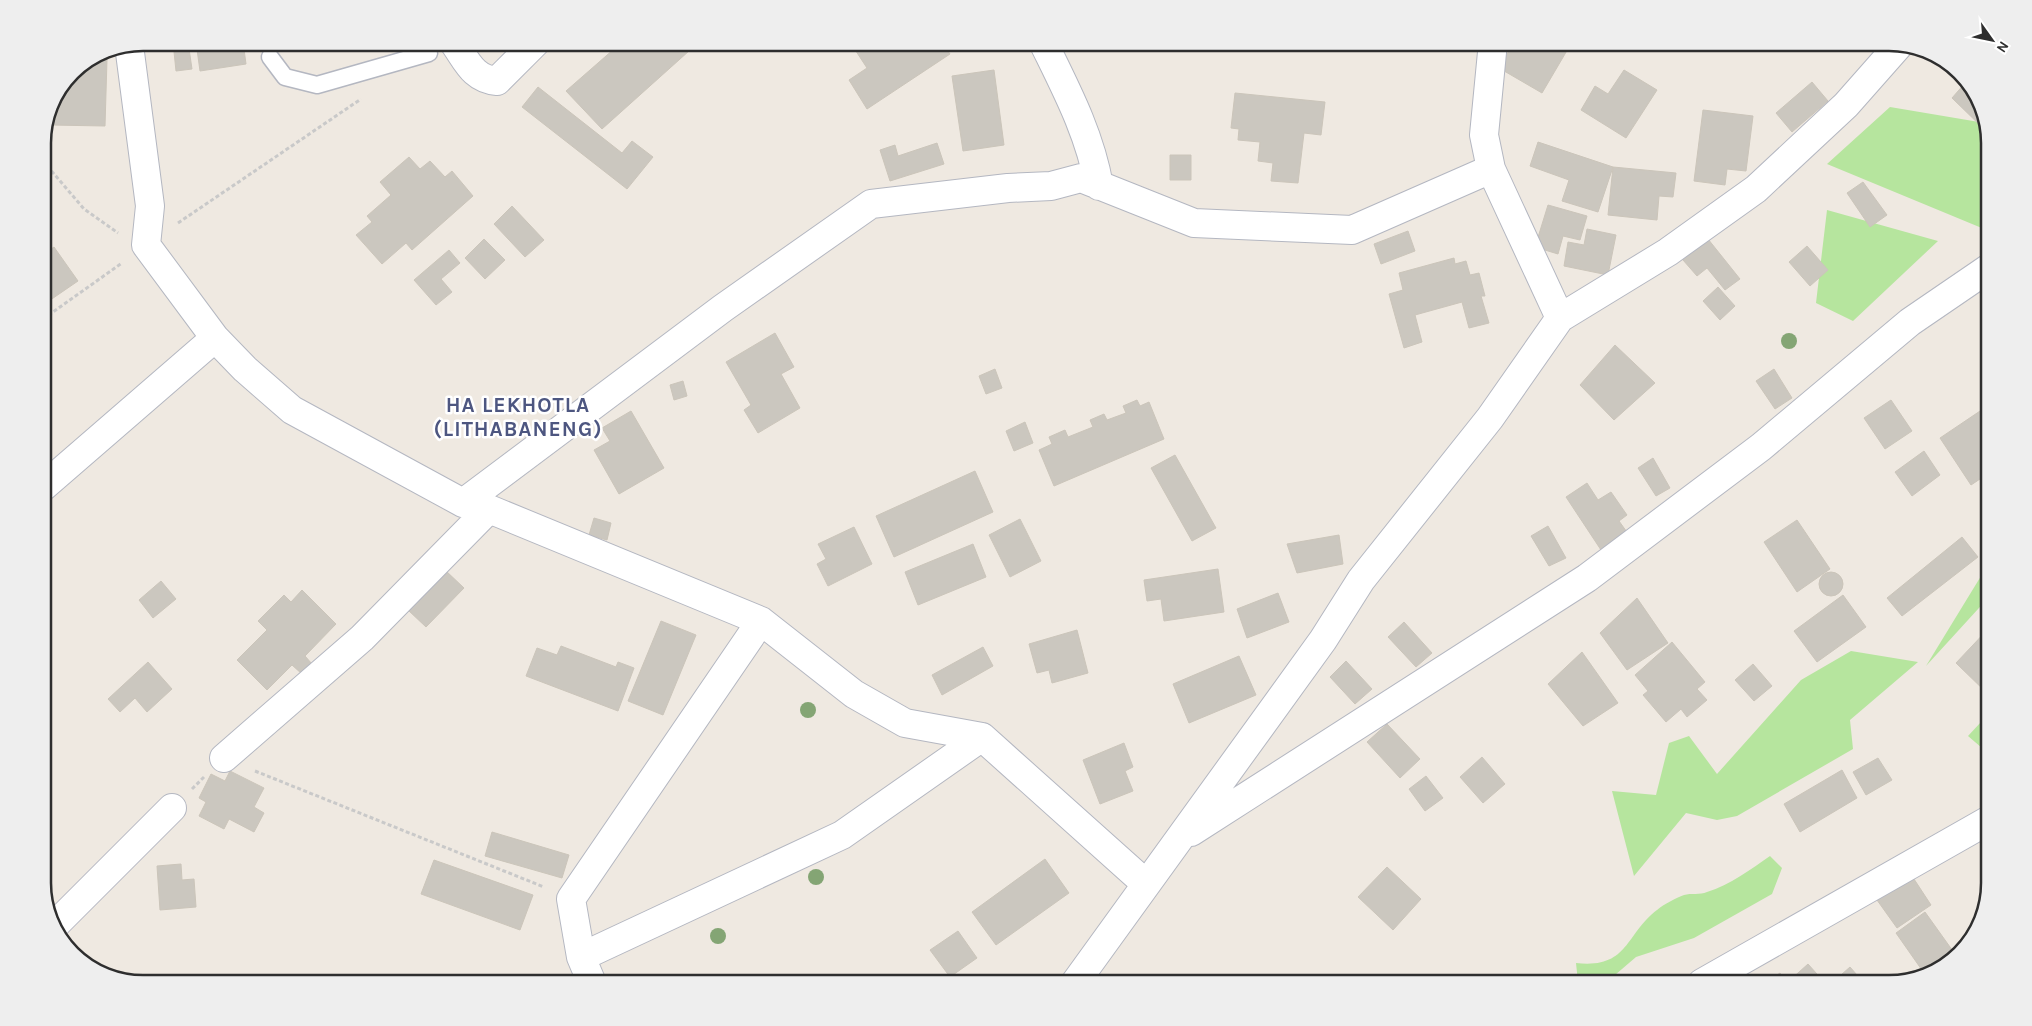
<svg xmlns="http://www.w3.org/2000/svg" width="2032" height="1026" font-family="Karla,sans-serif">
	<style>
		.green { fill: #b6e59e }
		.building { fill: #cbc7bf; stroke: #cbc5ba }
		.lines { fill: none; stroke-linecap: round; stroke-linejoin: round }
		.lane-casing { stroke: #b4b7c1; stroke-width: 19 }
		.street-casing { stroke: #b4b7c1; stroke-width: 30 }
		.path { stroke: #c9c9c9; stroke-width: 3; stroke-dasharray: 4 2.5; stroke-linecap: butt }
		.lane { stroke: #fff; stroke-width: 16 }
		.street { stroke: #fff; stroke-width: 28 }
		.tree { fill: #84a574 }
		.labels { text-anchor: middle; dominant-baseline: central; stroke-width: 5; stroke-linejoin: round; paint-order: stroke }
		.district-label { font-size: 21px; font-weight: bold; letter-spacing: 1px; fill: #4d5680; stroke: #fff }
		.rim { fill: none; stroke: #2e2e2e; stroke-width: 2.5 }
	</style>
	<rect width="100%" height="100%" fill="#efe9e1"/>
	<path class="green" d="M1890,107L1985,123L1989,137V231L1827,164Z
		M1827,210L1938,241L1853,321L1816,303Z
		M1989,563V597L1926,666Z
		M1851,651L1918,662L1850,720L1853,749L1737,816L1717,820L1686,813L1634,876L1612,791L1656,795L1669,743L1689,736L1717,774L1801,680Z
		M1980,712L1985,720L1989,722V754L1968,736L1981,722Z
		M1770,856L1782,868L1772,894L1694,938L1636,957L1615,975L1614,983H1558L1578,982L1576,963C1629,969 1625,934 1657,910C1664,904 1676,898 1684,895C1691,893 1700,895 1707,892C1730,885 1751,869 1770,856Z"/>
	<path class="building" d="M173,42H188L192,69L176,71Z
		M196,42H243L246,64L200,71Z
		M622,42H699L602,129L566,91Z
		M850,42H942L950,54L867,109L849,80L867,68Z
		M1514,42H1572L1542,93L1499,68Z
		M92,59H107L105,126L51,125L50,105L72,72Z
		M994,70L1004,145L963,151L952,76Z
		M1624,70L1657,90L1626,138L1581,110L1595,86L1608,94Z
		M1812,82L1828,101L1792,132L1776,113Z
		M1966,82L1972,87L1986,131L1952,98Z
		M538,87L622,153L632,141L653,157L627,189L522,107Z
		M1235,93L1325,102L1321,135L1304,133L1298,183L1271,181L1273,163L1258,161L1260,142L1238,140L1239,129L1231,128Z
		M1703,110L1753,116L1746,171L1727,169L1725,185L1694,181Z
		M1538,142L1613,167L1598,212L1562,201L1569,180L1530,166Z
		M937,143L944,164L890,181L880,150L895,145L898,156Z
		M1170,155H1191V180H1170Z
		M409,157L420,169L430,161L445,177L452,171L473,196L412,250L406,243L382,264L356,235L372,222L367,216L391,195L380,182Z
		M1613,167L1676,173L1673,197L1659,196L1657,220L1608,215Z
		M1863,182L1887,215L1870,227L1847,193Z
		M1548,205L1587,216L1580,240L1563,236L1558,254L1535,247Z
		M512,206L544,240L525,257L494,224Z
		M1587,229L1616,235L1608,275L1564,266L1568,242L1584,245Z
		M1408,231L1415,251L1381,264L1374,244Z
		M484,239L505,260L485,279L465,258Z
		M1708,239L1740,279L1725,290L1707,268L1697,276L1683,260Z
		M1807,246L1828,270L1810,286L1789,262Z
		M54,247L78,281L43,305V255Z
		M449,250L460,263L441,279L452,292L436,305L414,280Z
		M1454,258L1455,264L1466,261L1470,275L1479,273L1485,296H1481L1489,323L1469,328L1462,302L1415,315L1422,342L1404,348L1389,294L1403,290L1399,273Z
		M1718,287L1735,306L1720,320L1703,301Z
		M775,333L794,367L781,374L800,408L758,433L744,410L751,405L726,362Z
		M1615,345L1655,383L1614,420L1580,385Z
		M995,369L1002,388L986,394L979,376Z
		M1774,369L1792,398L1775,409L1756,381Z
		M683,381L687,396L674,400L670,385Z
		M1137,400L1140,406L1149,402L1164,439L1054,486L1039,450L1052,444L1049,437L1065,430L1068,437L1093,427L1090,420L1104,414L1107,420L1126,413L1123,406Z
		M1891,400L1912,431L1885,449L1864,418Z
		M1989,405V473L1971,485L1940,438Z
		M631,411L664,468L619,494L594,450L610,441L602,428Z
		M1025,422L1033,443L1014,451L1006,431Z
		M1924,451L1940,475L1912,496L1895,472Z
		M1175,455L1216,528L1192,541L1151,468Z
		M1653,458L1670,488L1656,496L1638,468Z
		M975,471L993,512L894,557L876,516Z
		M1587,483L1598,500L1611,492L1627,515L1619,521L1629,535L1603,553L1566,497Z
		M594,518L611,523L607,540L589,535Z
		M1020,519L1041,561L1010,577L989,535Z
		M1797,520L1830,569L1797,592L1764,542Z
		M1548,526L1566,558L1549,566L1531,536Z
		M854,527L872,564L828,586L817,564L826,559L818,544Z
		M1339,535L1343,564L1297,573L1287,544Z
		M1962,537L1978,557L1902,616L1887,598Z
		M973,544L986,577L918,605L905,572Z
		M1218,569L1224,612L1164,621L1161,599L1147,601L1144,580Z
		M445,570L464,588L426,627L408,610Z
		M1819 584a12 12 0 1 1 24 0a12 12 0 1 1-24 0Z
		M161,581L176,599L153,618L139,600Z
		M302,590L336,624L305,656L312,664L302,674L292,665L267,690L237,660L267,630L258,621L284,595L291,602Z
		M1278,593L1289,622L1247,638L1237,609Z
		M1843,595L1866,627L1817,662L1794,631Z
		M1637,598L1668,643L1627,670L1600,633Z
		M661,621L696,635L663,715L628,701Z
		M1404,622L1432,653L1416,667L1388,637Z
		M1989,628V695L1956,663Z
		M1077,630L1088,673L1052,683L1049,670L1037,673L1029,644Z
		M1672,642L1705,682L1697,689L1707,700L1687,717L1681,709L1666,722L1643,695L1648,691L1635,675Z
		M561,646L616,667L618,662L634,668L618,711L526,676L537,648L557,655Z
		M983,647L993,666L942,695L932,675Z
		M1582,652L1618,703L1583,726L1548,684Z
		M1239,656L1256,695L1189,723L1173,684Z
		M1346,661L1372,689L1355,704L1330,677Z
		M148,662L172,689L147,712L135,698L120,712L108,699Z
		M1753,664L1772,686L1754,701L1735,680Z
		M1387,724L1420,759L1400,778L1367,742Z
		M1124,743L1133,767L1125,771L1133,791L1100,804L1083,760Z
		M1482,757L1505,784L1483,803L1460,777Z
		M1878,758L1892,780L1866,795L1853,772Z
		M1842,770L1857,798L1800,832L1784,804Z
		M230,771L264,788L254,807L264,813L254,832L229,819L224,829L199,816L206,802L199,798L211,774L225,781Z
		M1426,776L1443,798L1425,811L1409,789Z
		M492,832L569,855L562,878L485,856Z
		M1045,859L1069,893L996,945L972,912Z
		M434,860L533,895L520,930L421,894Z
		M181,864L182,880L194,879L196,907L160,910L157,866Z
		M1387,867L1421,899L1393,930L1358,897Z
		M1912,876L1931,905L1897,928L1877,900Z
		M1925,912L1955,954L1944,967L1924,973L1896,933Z
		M958,931L977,958L950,977L930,950Z
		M1808,964L1825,983H1792L1789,981Z
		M1850,967L1864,983H1834L1833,982Z
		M1780,973L1787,983H1765Z"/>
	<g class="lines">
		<defs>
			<path id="lane" d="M270,57L285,77L317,85L429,53"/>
			<path id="street" d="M1043,42C1066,89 1090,134 1099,186
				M1493,42L1484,135L1491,169L1560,318
				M454,43C467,61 473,79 497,81L536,42
				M129,45L150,206L146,245L215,338
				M43,487L215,338L245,369L292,410L463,503
				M982,737L905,723L854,694L761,621L489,509L463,503L723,308L871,204L1008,188L1051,186L1081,178L1194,223L1352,230L1491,169
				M224,758L362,638L489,509
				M1191,832L1587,578L1761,447L1910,322L1989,268
				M55,925L172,808
				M581,957L842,835L982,737L1145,883
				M592,983L581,957L571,899L761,621
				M1075,983L1323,640L1361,580L1490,418L1560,318L1668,252L1756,189L1846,105L1899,45
				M1702,983L1989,820"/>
		</defs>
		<use href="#lane" class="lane-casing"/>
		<use href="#street" class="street-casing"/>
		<path class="path" d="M43,161L84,209L118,233
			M178,223L361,99
			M43,319L122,263
			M255,771L544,887
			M192,789L204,777"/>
		<use href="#lane" class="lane"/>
		<use href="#street" class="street"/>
	</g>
	<g class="tree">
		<circle cx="1789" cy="341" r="8"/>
		<circle cx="808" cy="710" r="8"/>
		<circle cx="816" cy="877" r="8"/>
		<circle cx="718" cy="936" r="8"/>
	</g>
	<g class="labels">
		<g class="district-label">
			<text x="518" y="405">HA LEKHOTLA<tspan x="518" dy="24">(LITHABANENG)</tspan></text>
		</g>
	</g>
	<path d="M0 0H2032V1026H0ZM143 51H1889A92 92 0 0 1 1981 143V883A92 92 0 0 1 1889 975H143A92 92 0 0 1 51 883V143A92 92 0 0 1 143 51Z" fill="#eee" fill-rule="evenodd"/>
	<path class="rim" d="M143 51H1889A92 92 0 0 1 1981 143V883A92 92 0 0 1 1889 975H143A92 92 0 0 1 51 883V143A92 92 0 0 1 143 51Z"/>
	<g transform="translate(1992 40) rotate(123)" stroke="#ffffff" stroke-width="4" paint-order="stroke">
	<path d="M0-4L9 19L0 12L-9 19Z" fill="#2e2e2e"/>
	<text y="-8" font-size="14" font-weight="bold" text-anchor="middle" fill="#2e2e2e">N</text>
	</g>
</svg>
